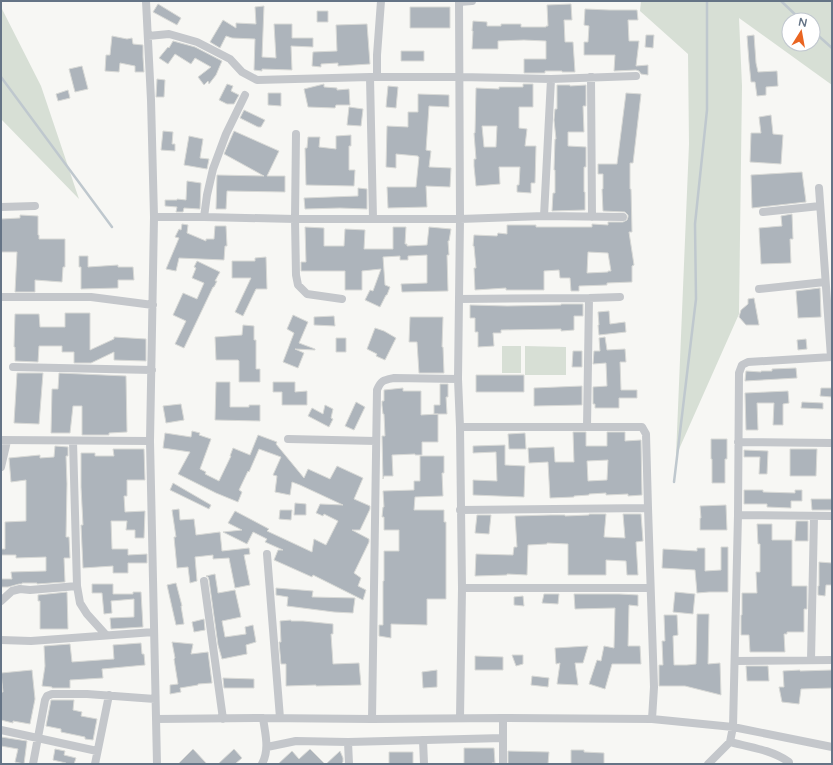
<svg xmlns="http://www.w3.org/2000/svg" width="833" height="765" font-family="'Varela Round',sans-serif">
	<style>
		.green { fill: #d7dfd5; fill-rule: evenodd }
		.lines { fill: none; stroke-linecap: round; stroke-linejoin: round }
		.stream { stroke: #bfc8ce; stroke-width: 2.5 }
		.building { fill: #adb4bb; stroke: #d8d9d6; fill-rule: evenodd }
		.minor { stroke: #c4c7cb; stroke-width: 8 }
	</style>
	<rect width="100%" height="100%" fill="#f7f7f4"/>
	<path class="green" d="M641,1H832V85L739,18L742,86L739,314L676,456L689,144L688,54L640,11ZM789,20H813V44H789Z
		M1,7L41,86L79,199L1,119Z
		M502,346H521V373H502Z
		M525,346L566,347V375H525Z"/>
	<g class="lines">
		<path class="stream" d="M781,1L801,20
			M813,31L832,48
			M1,77L112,227
			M674,482L696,299L695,224L707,110V1"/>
	</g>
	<path class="building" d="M158,4L181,18L177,25L153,12Z
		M571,4L572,20H564L565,42H573L575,72H562V71H545V73H524V59H546V41L524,40L498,41V49H472L473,31H472L473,21L487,22V26H501V24H521V27H546V26H548L547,5Z
		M264,6L262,57L276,58L274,24H292V38H313V47L291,46L292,70L262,69V71L254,70L255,39L232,38L226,36L220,48L210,42L223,20L236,28V23L256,24L255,7Z
		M410,7H450V28H410Z
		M585,9L609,10H637L638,20H628L629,41H639L636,66L648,65V75L641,74L639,71L636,70L614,71L615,55H584V42H588L589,26L584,25Z
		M317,11H328V22H317Z
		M367,24L370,64L338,66V63L321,64V67L312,66L313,52L337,51L336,25Z
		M646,35H654L653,48L645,47Z
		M754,35L756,63L758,72L777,71L778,86L766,87V95L757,96L755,82H751L749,62L747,36Z
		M112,36L127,39L132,38L133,44L143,45V57L144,72H135V66L120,63L119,72L105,71L106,55H110Z
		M173,41L195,47L222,61L216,75L209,84L208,81L204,85L198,77L211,67L195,58L191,64L175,54L168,64L159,58L168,47L169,48Z
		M401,51H424V61H401Z
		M82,66L88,89L75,92L69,69Z
		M157,79L165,80L164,97H156Z
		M227,84L233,86L231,91L239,95L234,104H227L219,100Z
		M324,84V87L337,88V90L349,89L350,105H336L335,108L308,107L304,89Z
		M523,84H533V107H519V128L527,129L525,146H536L535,183H531V193L517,192V185H519L520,167H499L500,184L476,186L474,166V159H476L474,133H475L476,88L499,89V87H523ZM482,126H497L496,147H484Z
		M557,85H570V86L586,85V106H583L584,132H568V146L586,147V167H584V192H585V210L552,211L553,193H555V170H554L555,139H556L554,120L555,109H557Z
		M388,86L398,87L396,108L386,107Z
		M68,90L70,98L58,101L56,94Z
		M268,93H281V106L268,105Z
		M626,93L641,94L633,163H630V189H631L632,232H629L634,265L632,266V282L607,283V285L579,286V291H571L570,278H560L559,270L544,271V290H506V288L475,290L474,268H476L474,246H473L474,235L497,236L498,233L507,234V225H536V227H592V224L608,225V222H623L627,220L628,217V215L625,212L603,211L602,189H603V174H598V164H617ZM588,252L608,253L611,271H608V272L587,273Z
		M418,94L449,95V107L429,106L426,150L431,151L429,167L451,168L450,187L426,186L427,207L388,208L387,187H416L419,157H418V156L396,154V168L386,167L387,126L408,127V112H418Z
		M349,107L363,109L361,126L347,125Z
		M244,110L265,120L261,127H258L240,118Z
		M771,115L773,134L783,135L781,164L750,162L751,133H761L759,117Z
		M163,131L173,132L172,144H175V151L161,150Z
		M234,131L279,151L267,176H285V192L227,191L226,209H216L217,175L264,176L224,154Z
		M351,135V146H349V170H355L354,186L306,185L305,148H307L308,137H320L319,147L336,149V136Z
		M189,136L203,139L200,158L209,159L207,169L184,165Z
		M802,172L806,202L752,208L751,175Z
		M187,181L201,183L200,209L184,208L183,212H176L177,207L165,206V200H177V199L186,200Z
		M358,188L367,189V209L340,208L305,209L304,198L358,196Z
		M792,214L793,239H790L791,263L761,264L759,228L782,226L781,216Z
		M20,215L38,216V235H39V239H65V267H63L62,282L35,280V292H15L17,252H1V219L20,218Z
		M182,224L188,225L187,233L206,241V239H214L215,226H226L227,246H225L224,260L179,258L176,271L166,269L179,238L175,237L179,229L181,230Z
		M305,227L324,228V246H344L345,229L365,230L364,249H393V227H406L405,244H407V246L427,245L429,227L451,229L449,241H448L449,255H447L448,291L402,292L401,284L427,283V255L408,256V260H400V256L383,257L385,285L390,287L387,295H386L380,307L365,300L370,290L373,291L381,269L362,271V290H345V271H301V262H306Z
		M79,256H88V267L118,265V267H133L134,280H118V288L81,289V267H79Z
		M266,257L267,289H256L243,316L235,312L251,278H232V261H255V258Z
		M197,261L220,272L215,281H217L214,287H213L184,348L175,344L186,321L173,315L183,293L197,299L204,283L192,278L196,268L194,267Z
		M820,288L821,317L798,318L796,291Z
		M754,298L759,325H746L739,317L741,310L748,304V299Z
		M561,304H583V316H574V330L561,331V329L501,330V333H493L494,346L478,347V332H475V318H470V305L507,306L561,305Z
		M609,311L610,324L625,322L626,332L599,335L598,325H599L598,312Z
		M65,313H90V350L114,339V337L146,339V361L114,360V352L91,363H74V352H62V346H39L38,362L15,361V347H14L15,314H39L40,327H65Z
		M293,315L308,322L299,343L315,349V350L295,349L304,353L298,368L283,362L294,333L287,329Z
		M334,316L335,326L314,325V317Z
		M410,317H443L442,347H443L444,373H419L417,342H409Z
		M243,325L254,326V340H256V369H260V382H239V361L238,360H216L215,337L242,335Z
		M375,328L384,331L396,338L385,360L376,356L377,354L367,349Z
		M605,337L607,350L625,349L626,362H620L621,390H637V398H619V408H595V404H593V387L607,386L606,363L593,364L594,351H600L599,338Z
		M336,338H346V352H336Z
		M806,339L807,349L798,350L797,340Z
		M573,351H582V367H572Z
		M796,368L797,378L745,381L746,371L761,372V371H772V369Z
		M17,373H43L39,424L14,423Z
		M59,373L126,376L127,432L109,433V435H82V406H73L70,433H51L52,389H58Z
		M476,375H524V392H476Z
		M216,382H230V407H249V405H260V421L215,420Z
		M273,382H295V392L307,391V405H282V392H273Z
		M440,384H448V397H446L447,414H434V405H440Z
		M582,386V405L534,406V388Z
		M403,388V391H421V415L438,414V442H422V455H415V454L392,455L393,476H384L383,479L382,436H385L384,414H383L382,405V401H384V390Z
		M821,388H832V397L820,396Z
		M788,391L789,403L783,404V425H773L774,403H757L758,430H746L745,393Z
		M356,402L365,407L354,430L345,426Z
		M802,402L823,403V409L801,408Z
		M181,404L184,420L166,423L163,406Z
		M325,405L333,409L331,418L333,419L329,427L308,416L312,408L323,414Z
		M192,431L200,433L199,435L211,439L200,469L206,472L205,474L219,481L231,456H230L233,448L250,455L258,435L277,442L276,444L304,478L308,469L330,479L337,466L363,478L354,499L370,506V509L360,530H352L369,539V542L354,573L361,578L358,586L366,590L363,600L313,575L312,577L274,560L278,550H283L265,542L267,539L253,532L247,544L223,532L242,530L228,523L235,511L269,529L267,531L312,552L314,539L326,545L338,521L324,514L323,516L316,513L320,504L343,505L300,485L292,482L290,495L275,492L277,476L273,475L281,457L259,449L249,472L248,471L239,490L242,492L238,502L216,493L178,474L190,452L163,448L165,433L191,437Z
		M573,432H586V446H607V432H625V441L641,440L642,495L628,496V494L606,495V493L589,494V495L574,496V497L550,498L548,462L529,463L528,448L554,447L555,462H574ZM608,460L607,480L588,481L587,461Z
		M525,433L526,449H509L508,434Z
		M711,439H727V459H725V483H712V459H711Z
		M505,445V465L525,466L524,497L473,495V480L497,481L496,452L473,453V446Z
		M55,446L68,447V456H66L67,484L66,537H69L70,558H64L65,582L37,584V583H22V584H19L8,587H1V579H12L11,572L46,571V557L16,558V555H1V549H5V522L26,521V480L11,482L9,458L40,455V458L54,457Z
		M113,449H144L145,480H127V496H124L125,512L145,511L144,538H135V530H126L127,521H111L112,549H128V555L147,554V563H128V573H113V566L83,568L81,525H83L81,487V453H95V456H114Z
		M790,449H817L816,476H790Z
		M744,450L768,451L767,474H759L760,457H744Z
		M420,456H444V473H442L443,496L415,497L414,510H444V522H446V599H427V625L391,624V638L379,636V625H383V581H384V551H399V530H384V517H382L383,507H384L383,491L414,490V481H420Z
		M173,483L211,505L209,509L170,490Z
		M744,490H763V492L795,493V490H802V501H791V508L767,507V504H744Z
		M811,499H832V510H812Z
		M295,503L306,504V515H294Z
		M726,505L727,530H700V518H701L700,506Z
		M179,509L180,520L194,519L196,535L220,532L222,551L249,548L250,554L244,555L250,585L235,588L229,558L213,559V555L195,557L197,581L190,583L188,567L177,568L174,537H176L172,510Z
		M280,510H292L291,520L279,519Z
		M589,514H606L604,537L625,538L623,514H641L643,541L636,542L638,575H627L626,561L606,560V575H568V544L547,543V544L528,545L527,575L507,574V575L475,576L476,554L513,555L514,547H517L515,516L551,515H565V516L589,515Z
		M477,515H491L489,534L475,533Z
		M796,521H808V541H795Z
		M757,524H772V540H792V586H807V609H804V632H787V634H784L785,652H750L749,635H741V615H742V593H757L756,572H760V544H758Z
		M721,547H728V592H709L697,593L695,570L662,568L663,549L697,551V548H705V571L721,570Z
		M819,562L832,563V585H826L825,596L818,595V586H819Z
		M215,574L218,593L235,590L241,617L222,621L225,637L246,634L245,627L253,625L256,642L246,645L247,654L222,659L218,645L209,580L208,577L206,576Z
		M176,583L182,606H181L184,624L176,625L167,585Z
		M92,584H113V594H133V592H141L143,627L111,629L110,618L134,617V599L111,601L112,613L104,614L102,593H92Z
		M276,588L313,591L312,597L355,598L353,613L334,612L287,606L288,597L276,595Z
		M67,592L68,629H40V601H38V595Z
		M675,592L695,594L693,614L673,612Z
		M544,594H559L558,604L542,603Z
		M574,594H619L638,595V606L629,605L628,646H640L641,664H612L605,689L589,684L597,660L601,661L604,646L614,648L615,608L575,609Z
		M523,596L524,606L514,605V597Z
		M697,614H709L708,664L720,663L721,695L685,686H659V665H663L662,641H665L664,615H677L678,635L673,636L674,665H687L696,664Z
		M204,619L205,630L194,632L192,622Z
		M291,620V621H303L333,624V634H331L333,664L359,663L361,685L316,686V685L286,686V664H281L279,642H281L280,621Z
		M172,642L193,644L191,654L208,652L212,683L198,684V685L180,688L181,692L170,694V685L178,684L174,659L175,658Z
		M141,643L142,654H144L145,665L102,669L103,678L70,680V688H52V687L42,686L45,666L44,646L70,644L72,662L114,659L113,645Z
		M588,646L583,663H575L578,685L557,684L560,663L556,664L555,648Z
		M512,655H523V664L516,666Z
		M475,656L503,657V670H475Z
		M746,666H768L769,681H747Z
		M32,670L35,699L30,724L13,721V723L1,720V692H3L1,673Z
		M437,670V687L423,688L422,672Z
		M800,670V671L832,670V688L801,689L799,704L782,702L779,687H784L783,671Z
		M532,676L549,678L548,687L531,685Z
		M223,678L254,679V688H224Z
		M51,700H74L73,710L82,712L81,716L97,719L93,740L85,739V737L61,732V729L46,726Z
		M1,737L27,741L24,764L15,762L18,749L1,746Z
		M464,748H494L495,763H492L491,764H464Z
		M55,749L65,751L64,755L76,758L74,764H66V763L53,760Z
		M193,749L207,764H178Z
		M234,749L242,758L235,764H218Z
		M310,749L325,764H278L292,751L299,759Z
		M571,750H584V752L604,753V764H571Z
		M340,751L343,758V762L341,764H326Z
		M508,751L549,752L548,764H508Z
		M389,752H413V764H389Z"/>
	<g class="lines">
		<path class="minor" d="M146,1L151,100L154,217L150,441L157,764
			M459,1L460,219L458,379L460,427L462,588L460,718
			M459,2L472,1
			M148,36L169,34L197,42L230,59L242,72L257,80L370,77H459L551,79L636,76
			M370,77L373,219
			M377,77V55L381,1
			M591,77L592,217
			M296,134L295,219L296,275L298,285L307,294L342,299
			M819,188L831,357
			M1,207L35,206
			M763,212L820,206
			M544,216L551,79
			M154,217H204L295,219H460L544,216L623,217
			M204,217L207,195L213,169L226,134L245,95
			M759,289L825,282
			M1,297H91L153,305
			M459,299L589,298L620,297
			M13,367L152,370
			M460,427H642L646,434L648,508L654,687L652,719
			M587,427L589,298
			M288,439L376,441
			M1,440L150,441
			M73,441L77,586L80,603L87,614L106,635
			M738,442L832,443
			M1,467L7,441
			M460,510L648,508
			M738,515L832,516
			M267,554L280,718
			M204,581L223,719
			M462,588H650
			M1,601L12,591L20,589L30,590L77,586
			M1,640L31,641L154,632
			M811,660L814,516
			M735,661L832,660
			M503,718V764
			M156,719L263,718L372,719L503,718L652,719L733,727L832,747
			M372,719L377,390C381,380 384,380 394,378L458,379
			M1,730L97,751
			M423,740L424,764
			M348,742L349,764
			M730,742C750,747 772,750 789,762V764
			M267,747L296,741L348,742L503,738
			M33,764L45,700L47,696L52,694H87L155,699
			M95,764L109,695
			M262,764C270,749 265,733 263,718
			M708,764L730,742L733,727L738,515L739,373L742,365L748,362L832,357"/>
	</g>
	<rect width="833" height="765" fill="none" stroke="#657486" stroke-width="4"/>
	<g transform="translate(801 32) rotate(11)"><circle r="19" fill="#ffffff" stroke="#c1c7cf"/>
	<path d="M0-3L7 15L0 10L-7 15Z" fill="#ea6521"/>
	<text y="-6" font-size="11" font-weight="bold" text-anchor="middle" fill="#657486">N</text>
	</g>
</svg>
